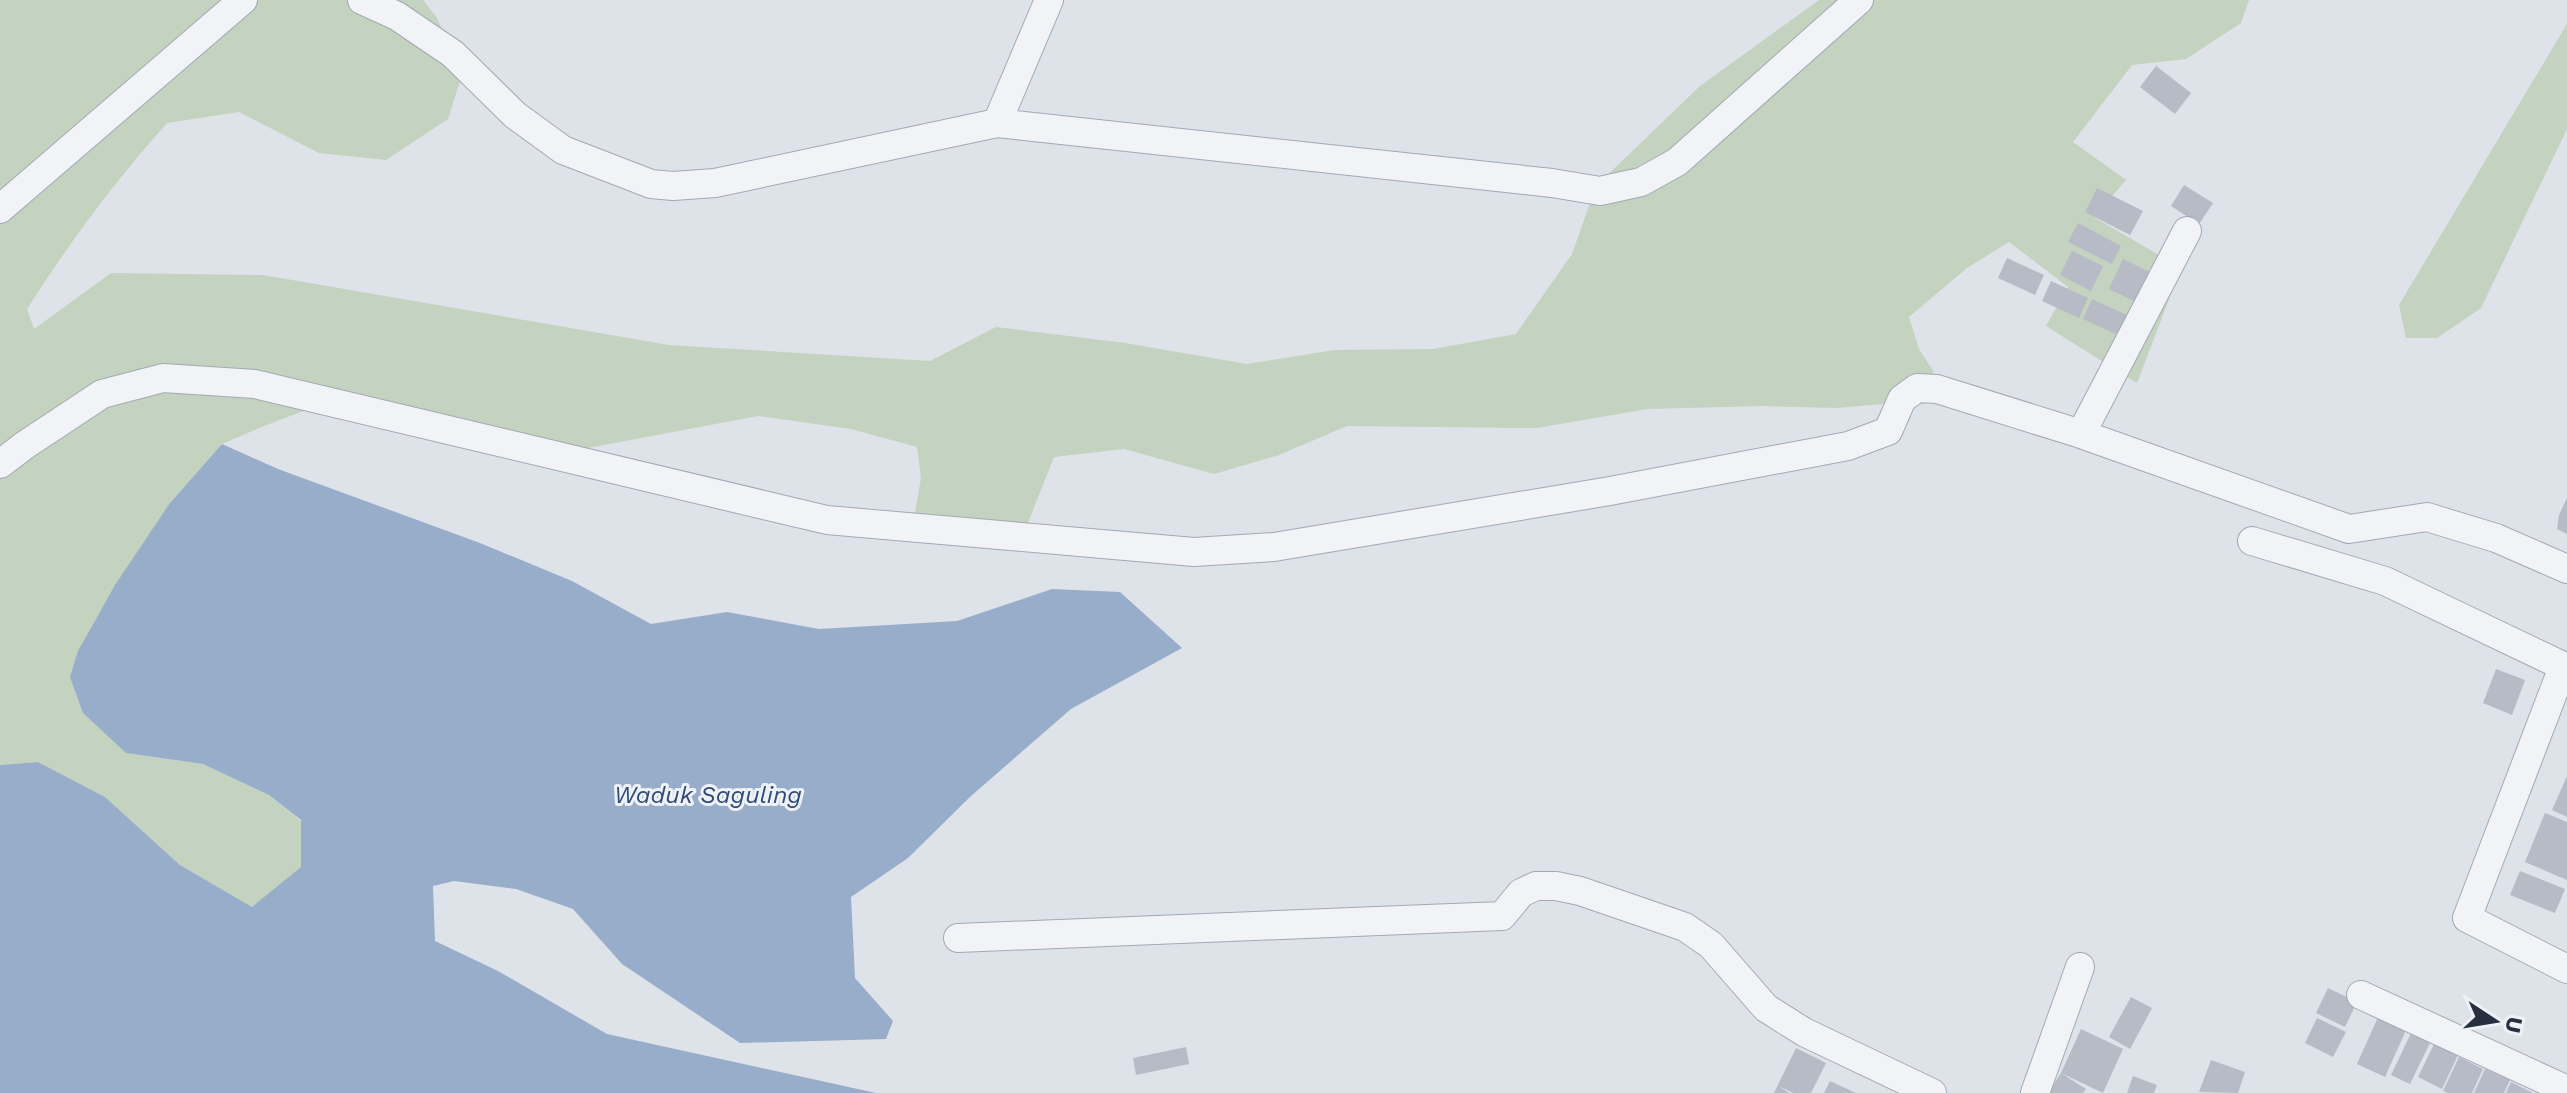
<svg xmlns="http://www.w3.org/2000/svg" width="2567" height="1093" font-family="'Work Sans',sans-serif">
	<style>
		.green { fill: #c3d3bf }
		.water { fill: #98adca }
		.building { fill: #b6bbc6 }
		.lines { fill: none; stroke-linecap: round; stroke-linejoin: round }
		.minor-casing { stroke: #a3a9b3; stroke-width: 30 }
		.minor { stroke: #f1f3f7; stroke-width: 28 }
		.labels { text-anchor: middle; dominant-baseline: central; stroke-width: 6; stroke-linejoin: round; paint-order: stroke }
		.water-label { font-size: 24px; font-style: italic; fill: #2f4b76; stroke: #eef1f6 }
	</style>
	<rect width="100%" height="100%" fill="#dee2e9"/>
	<path class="green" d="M0,0H423L437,18L462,75L448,119L386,160L319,153L239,112L167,123C115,181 69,243 27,309L34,329L111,273L263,275L669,345L930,361L996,327L1125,343L1247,364L1335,350L1433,349L1516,334L1572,254L1596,186L1700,86L1819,0H2249L2241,23L2186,59L2132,65L2073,142L2126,180L2094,217L2181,268L2137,383L2046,326L2068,287L2009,242L1967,268L1909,317L1919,349L1934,372L1905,402L1837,408L1763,406L1647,409L1537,428L1347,426L1279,455L1214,474L1124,449L1054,457L1025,530L914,519L921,478L917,447L851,429L758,416L572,451L324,403L264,426L222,444L170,503L126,753L203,764L269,795L301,821V868L252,907L180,865L105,797L38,762L0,765Z
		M2567,24V129L2481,308L2437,338H2406L2399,305Z"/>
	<path class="water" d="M222,444L278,469L480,543L572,581L651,624L727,612L819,629L957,621L1052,589L1120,592L1182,648L1071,709L971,796L908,858L851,897L855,978L893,1021L886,1039L740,1043L622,964L573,909L516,889L454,881L433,886L435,941L498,971L607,1034L876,1093H0V765L38,762L105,797L180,865L252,907L301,867V820L269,795L203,764L126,753L83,713L70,677L78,651L115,585L170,503Z"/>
	<path class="building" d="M2156,66L2191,93L2175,114L2140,87Z
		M2184,185L2213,203L2199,224L2171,206Z
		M2097,188L2143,211L2130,235L2085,212Z
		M2078,223L2121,246L2112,264L2068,242Z
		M2072,251L2103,266L2091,291L2060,275Z
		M2007,258L2044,275L2035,295L1998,278Z
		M2123,259L2152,273L2138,303L2109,289Z
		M2051,281L2088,298L2079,318L2042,301Z
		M2092,299L2129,316L2120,336L2083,319Z
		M2567,498V534L2557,529L2559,515Z
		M2496,669L2525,680L2512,715L2483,703Z
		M2567,776V817L2552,810Z
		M2545,813L2567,822V880L2525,862Z
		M2520,871L2565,889L2555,913L2510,895Z
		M2328,988L2357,1002L2345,1027L2316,1013Z
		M2131,997L2152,1008L2130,1049L2109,1037Z
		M2379,1015L2407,1028L2385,1077L2357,1064Z
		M2317,1018L2346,1032L2333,1057L2305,1043Z
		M2081,1029L2123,1049L2103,1093L2061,1073Z
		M2412,1031L2431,1041L2410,1084L2391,1075Z
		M2434,1044L2458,1055L2442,1089L2418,1077Z
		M1186,1047L1189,1064L1136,1075L1133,1058Z
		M1796,1048L1826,1063L1811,1093H1793L1779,1086L1789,1093H1774Z
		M2459,1057L2483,1069L2472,1093H2448L2443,1091Z
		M2211,1060L2245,1072L2238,1093L2199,1092Z
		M2485,1069L2510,1080L2504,1093H2474Z
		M2061,1073L2086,1089L2083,1093H2048Z
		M2133,1076L2157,1085L2154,1093H2127Z
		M1830,1081L1856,1093H1824Z
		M2511,1082L2533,1093H2506Z"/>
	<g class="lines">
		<defs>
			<path id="minor" d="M362,0L397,16L453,54L515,115L563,150L651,184L673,186L715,183L997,123L1552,183L1600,191L1641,182L1677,162L1859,0
				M997,123L1049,0
				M0,209L243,0
				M2081,434L2187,231
				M0,464L25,445L102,394L163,378L255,384L827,520L1194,552L1274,547L1610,491L1848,446L1888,431L1902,399L1917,388L1937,389L2081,434L2349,529L2427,517L2496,538L2567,569
				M2252,541L2385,581L2567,668
				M2563,667L2467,918L2567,969
				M958,938L1502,916L1521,893L1536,886H1556L1580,891L1685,927L1711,945L1766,1008L1804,1032L1932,1093
				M2361,995L2567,1090
				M2035,1093L2080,967"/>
		</defs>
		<use href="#minor" class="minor-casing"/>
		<use href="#minor" class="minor"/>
	</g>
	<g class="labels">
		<g class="water-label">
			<text x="708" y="795">Waduk Saguling</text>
		</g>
	</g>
	<g transform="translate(2495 1021) rotate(102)" stroke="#eef1f6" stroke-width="6" paint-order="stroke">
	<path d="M0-6L14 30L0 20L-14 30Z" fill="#272f40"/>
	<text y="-12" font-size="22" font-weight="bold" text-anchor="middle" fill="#272f40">U</text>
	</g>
</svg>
